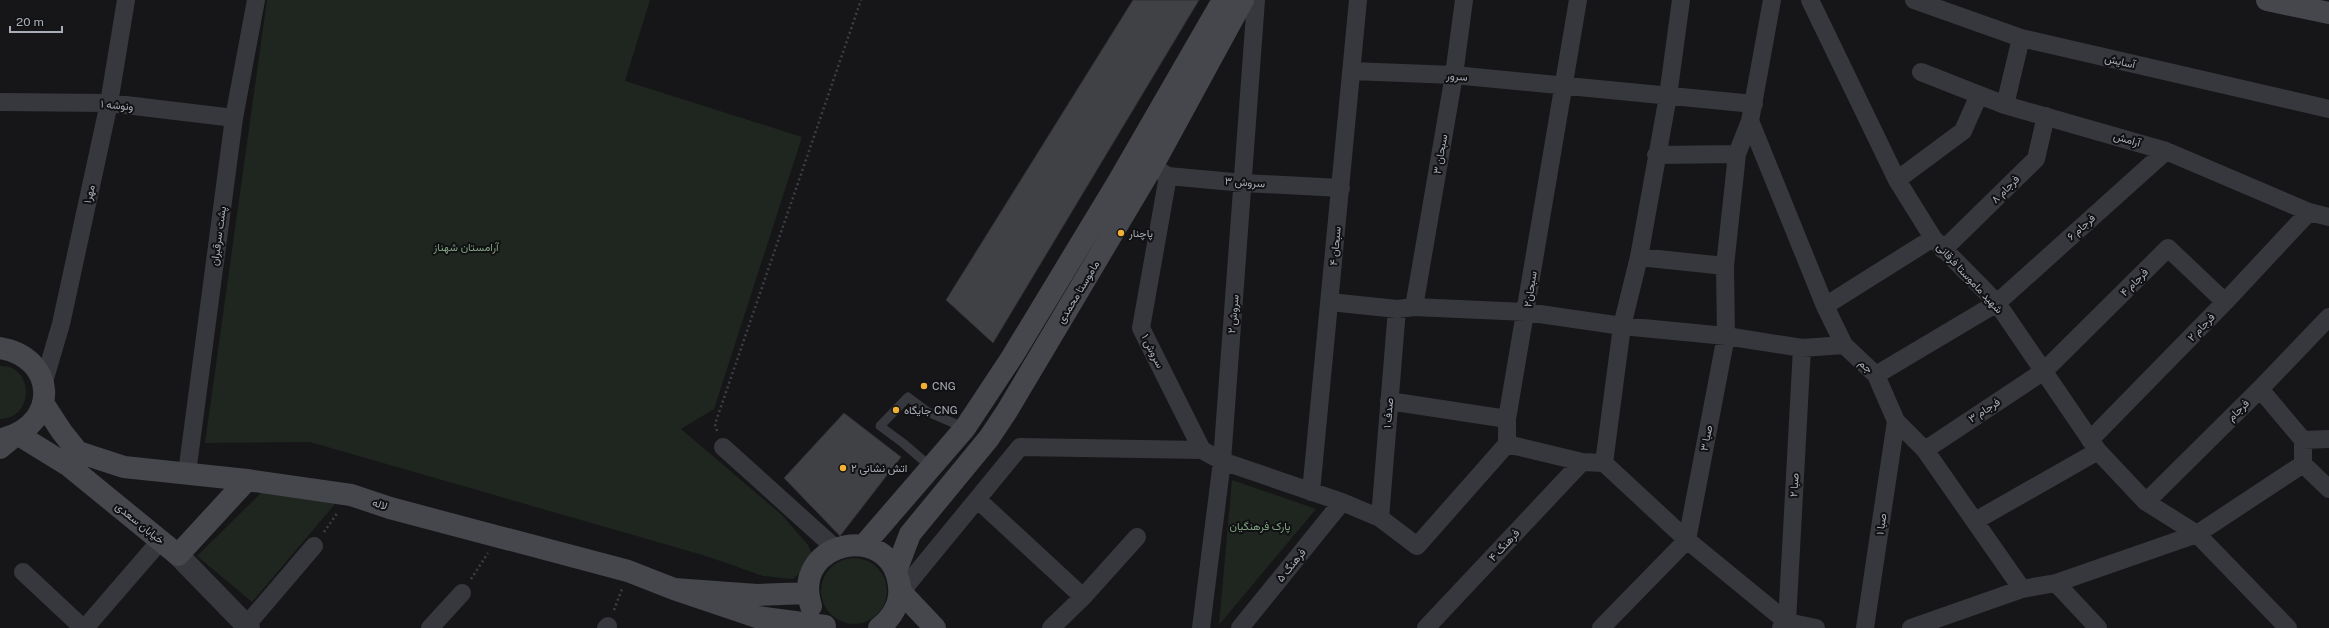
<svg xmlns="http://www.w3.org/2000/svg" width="2329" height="628" font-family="'Public Sans',Vazirmatn,sans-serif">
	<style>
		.green { fill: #1e261f }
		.building { fill: #404145; stroke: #303034 }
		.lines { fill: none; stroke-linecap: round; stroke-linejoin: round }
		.path { stroke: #3d3f44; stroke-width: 2.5; stroke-dasharray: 2 3; stroke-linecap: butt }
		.service { stroke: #37383d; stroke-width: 9 }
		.minor { stroke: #37383d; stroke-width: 18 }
		.tertiary { stroke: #37383d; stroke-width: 22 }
		.secondary { stroke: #45474d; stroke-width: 22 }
		.poi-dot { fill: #f2b134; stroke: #111113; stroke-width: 1.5 }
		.labels { text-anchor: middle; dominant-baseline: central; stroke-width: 4; stroke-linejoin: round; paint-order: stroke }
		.street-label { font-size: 11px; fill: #a8adb8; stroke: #111113 }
		.poi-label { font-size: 11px; fill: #a8adb8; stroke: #111113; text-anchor: start }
		.park-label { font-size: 11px; fill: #7fa381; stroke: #111113 }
	</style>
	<rect width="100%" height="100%" fill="#161618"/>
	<path class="green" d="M267,0H650L625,81L802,137L714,409L681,429L782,515L808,545L812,554L809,564L793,579L763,576L706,556L310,442L205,443Z
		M0,366C34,364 35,419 0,419Z
		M1232,480L1316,509L1219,625Z
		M264,490L335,504L252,602L197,556Z
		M821 591a33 33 0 1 1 66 0a33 33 0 1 1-66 0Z"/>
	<path class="building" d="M1133,0H1199L993,343L946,300Z
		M844,413L901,457L840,536L784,478Z"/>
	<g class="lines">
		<path class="path" d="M717,431L715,424L861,0
			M324,532L338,512
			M471,579L488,553
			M614,610L622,589"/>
		<path class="service" d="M932,468L903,443L880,426L908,397L928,412L965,428"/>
		<path class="minor" d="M1810,0L1897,180L1933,238L1997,303L2098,451L2146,502L2197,534L2288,628
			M1914,0L2021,38L2329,109
			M1351,71L1454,75L1754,104
			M1921,72L2005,105L2166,151L2309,212L2329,217
			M0,102L109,103L234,118
			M2005,105L2021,38
			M1750,121L1825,306L1844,345L1876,375L1896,421L1925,450L2022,589
			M1656,155L1737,154
			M1158,170L1168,176L1244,183L1341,188
			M1168,176L1141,328L1202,450L1222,461L1342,502L1380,518L1417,546L1507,444V419L1578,0
			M1897,180L1963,131L1979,95
			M1943,250L2036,159L2046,116
			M1639,257L1725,266
			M1330,302L1397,309L1414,307L1526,312L1622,326L1726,336L1802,348L1844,345
			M1825,306L1933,238
			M1414,307L1454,75L1464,0
			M1876,375L1997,303L2166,151
			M43,385L61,324L109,103L126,0
			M2260,389L2303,440
			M1389,401L1507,419
			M2090,440L2225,302L2309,212
			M2303,440L2329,439
			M1507,444L1582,462L1604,463L1687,540L1787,622L1816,628
			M723,447L835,548
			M1925,450L2044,371L2168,248L2225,302
			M1604,463L1622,326L1639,257L1668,96L1681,0
			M2303,464L2329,489
			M187,473L234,118L256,0
			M1311,492L1358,0
			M977,499L1083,597
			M2146,502L2260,389L2329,317
			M1380,518L1397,309
			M1975,521L2098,451
			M23,572L83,628
			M2056,583L2098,628
			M901,592L1020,447L1202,450
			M85,628L161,540
			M244,628L314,546
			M430,628L462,593
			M606,628L608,626
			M1051,628L1083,597L1137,537
			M1201,628L1222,461L1256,0
			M1240,628L1342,502
			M1426,628L1582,462
			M1601,628L1687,540L1726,336L1725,266L1737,154L1750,121L1772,0
			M1781,628L1787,622L1802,348
			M1865,628L1896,421
			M1911,628L2022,589L2056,583L2197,534L2303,464V440"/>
		<path class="tertiary" d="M178,555L249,628"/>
		<path class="secondary" d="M2267,0L2329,13
			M0,348C56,357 60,423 5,438
			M43,403L62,432L78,452L124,467L247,480L351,495L390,508L628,571L674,589
			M0,448L17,434L69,466L178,555L247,480
			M864,545L965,428L1012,357L1118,182L1223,0
			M896,571L910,534L989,438L1007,411L1152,167L1243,0
			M899,581L901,592L935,628
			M808,593L757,595L674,589L757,617L825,626
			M811,606C790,540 892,520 899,586C901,603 892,618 879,628"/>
	</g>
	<g class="poi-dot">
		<circle cx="1121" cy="233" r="4"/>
		<circle cx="924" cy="386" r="4"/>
		<circle cx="896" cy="410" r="4"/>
		<circle cx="843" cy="468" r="4"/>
	</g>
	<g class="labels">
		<g class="street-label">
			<text transform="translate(2120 61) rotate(13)">آسایش</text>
			<text transform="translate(1457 76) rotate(4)">سرور</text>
			<text transform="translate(117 105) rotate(5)">ونوشه ۱</text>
			<text transform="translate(2127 139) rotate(16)">آرامش</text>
			<text transform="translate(1440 154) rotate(-80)">سبحان ۳</text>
			<text transform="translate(1245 182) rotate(4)">سروش ۳</text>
			<text transform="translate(2005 189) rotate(-45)">فرجام ۸</text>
			<text transform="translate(89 194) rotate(-78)">مهر۱</text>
			<text transform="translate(2081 227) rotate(-42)">فرجام ۶</text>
			<text transform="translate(218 236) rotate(-82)">پشت سرقبران</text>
			<text transform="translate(1335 246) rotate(-84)">سبحان ۴</text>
			<text transform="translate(1970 278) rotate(47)">شهید ماموستا فرقانی</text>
			<text transform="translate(2134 282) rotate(-45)">فرجام ۴</text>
			<text transform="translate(1530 289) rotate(-81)">سبحان۲</text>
			<text transform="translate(1078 292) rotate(-59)">ماموستا محمدی</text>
			<text transform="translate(1233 314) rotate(-85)">سروش ۲</text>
			<text transform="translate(2201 327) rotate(-46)">فرجام ۲</text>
			<text transform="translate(1153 351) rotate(63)">سروش ۱</text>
			<text transform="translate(1866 366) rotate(43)">جم</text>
			<text transform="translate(1984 410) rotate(-33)">فرجام ۳</text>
			<text transform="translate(2238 410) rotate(-45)">فرجام</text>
			<text transform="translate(1388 413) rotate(-85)">صدف ۱</text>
			<text transform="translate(1706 438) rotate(-79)">صبا ۳</text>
			<text transform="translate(1794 485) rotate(-87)">صبا ۲</text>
			<text transform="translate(380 504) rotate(18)">لاله</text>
			<text transform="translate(140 523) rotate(39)">خیابان سعدی</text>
			<text transform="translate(1881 524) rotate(-82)">صبا ۱</text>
			<text transform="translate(1504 545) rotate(-47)">فرهنگ ۴</text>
			<text transform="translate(1291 565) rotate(-51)">فرهنگ ۵</text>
		</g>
		<g class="poi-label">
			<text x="1129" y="233">پاچنار</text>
			<text x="932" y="386">CNG</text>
			<text x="904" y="410">جایگاه CNG</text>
			<text x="851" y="468">اتش نشانی ۲</text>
		</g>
		<g class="park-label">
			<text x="466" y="247">آرامستان شهناز</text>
			<text x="1260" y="526">پارک فرهنگیان</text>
		</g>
	</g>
	<path d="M10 26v6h52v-6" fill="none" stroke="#a8adb8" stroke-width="2"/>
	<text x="16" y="26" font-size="12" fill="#a8adb8" stroke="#111113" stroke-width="3" paint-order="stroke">20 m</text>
</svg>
